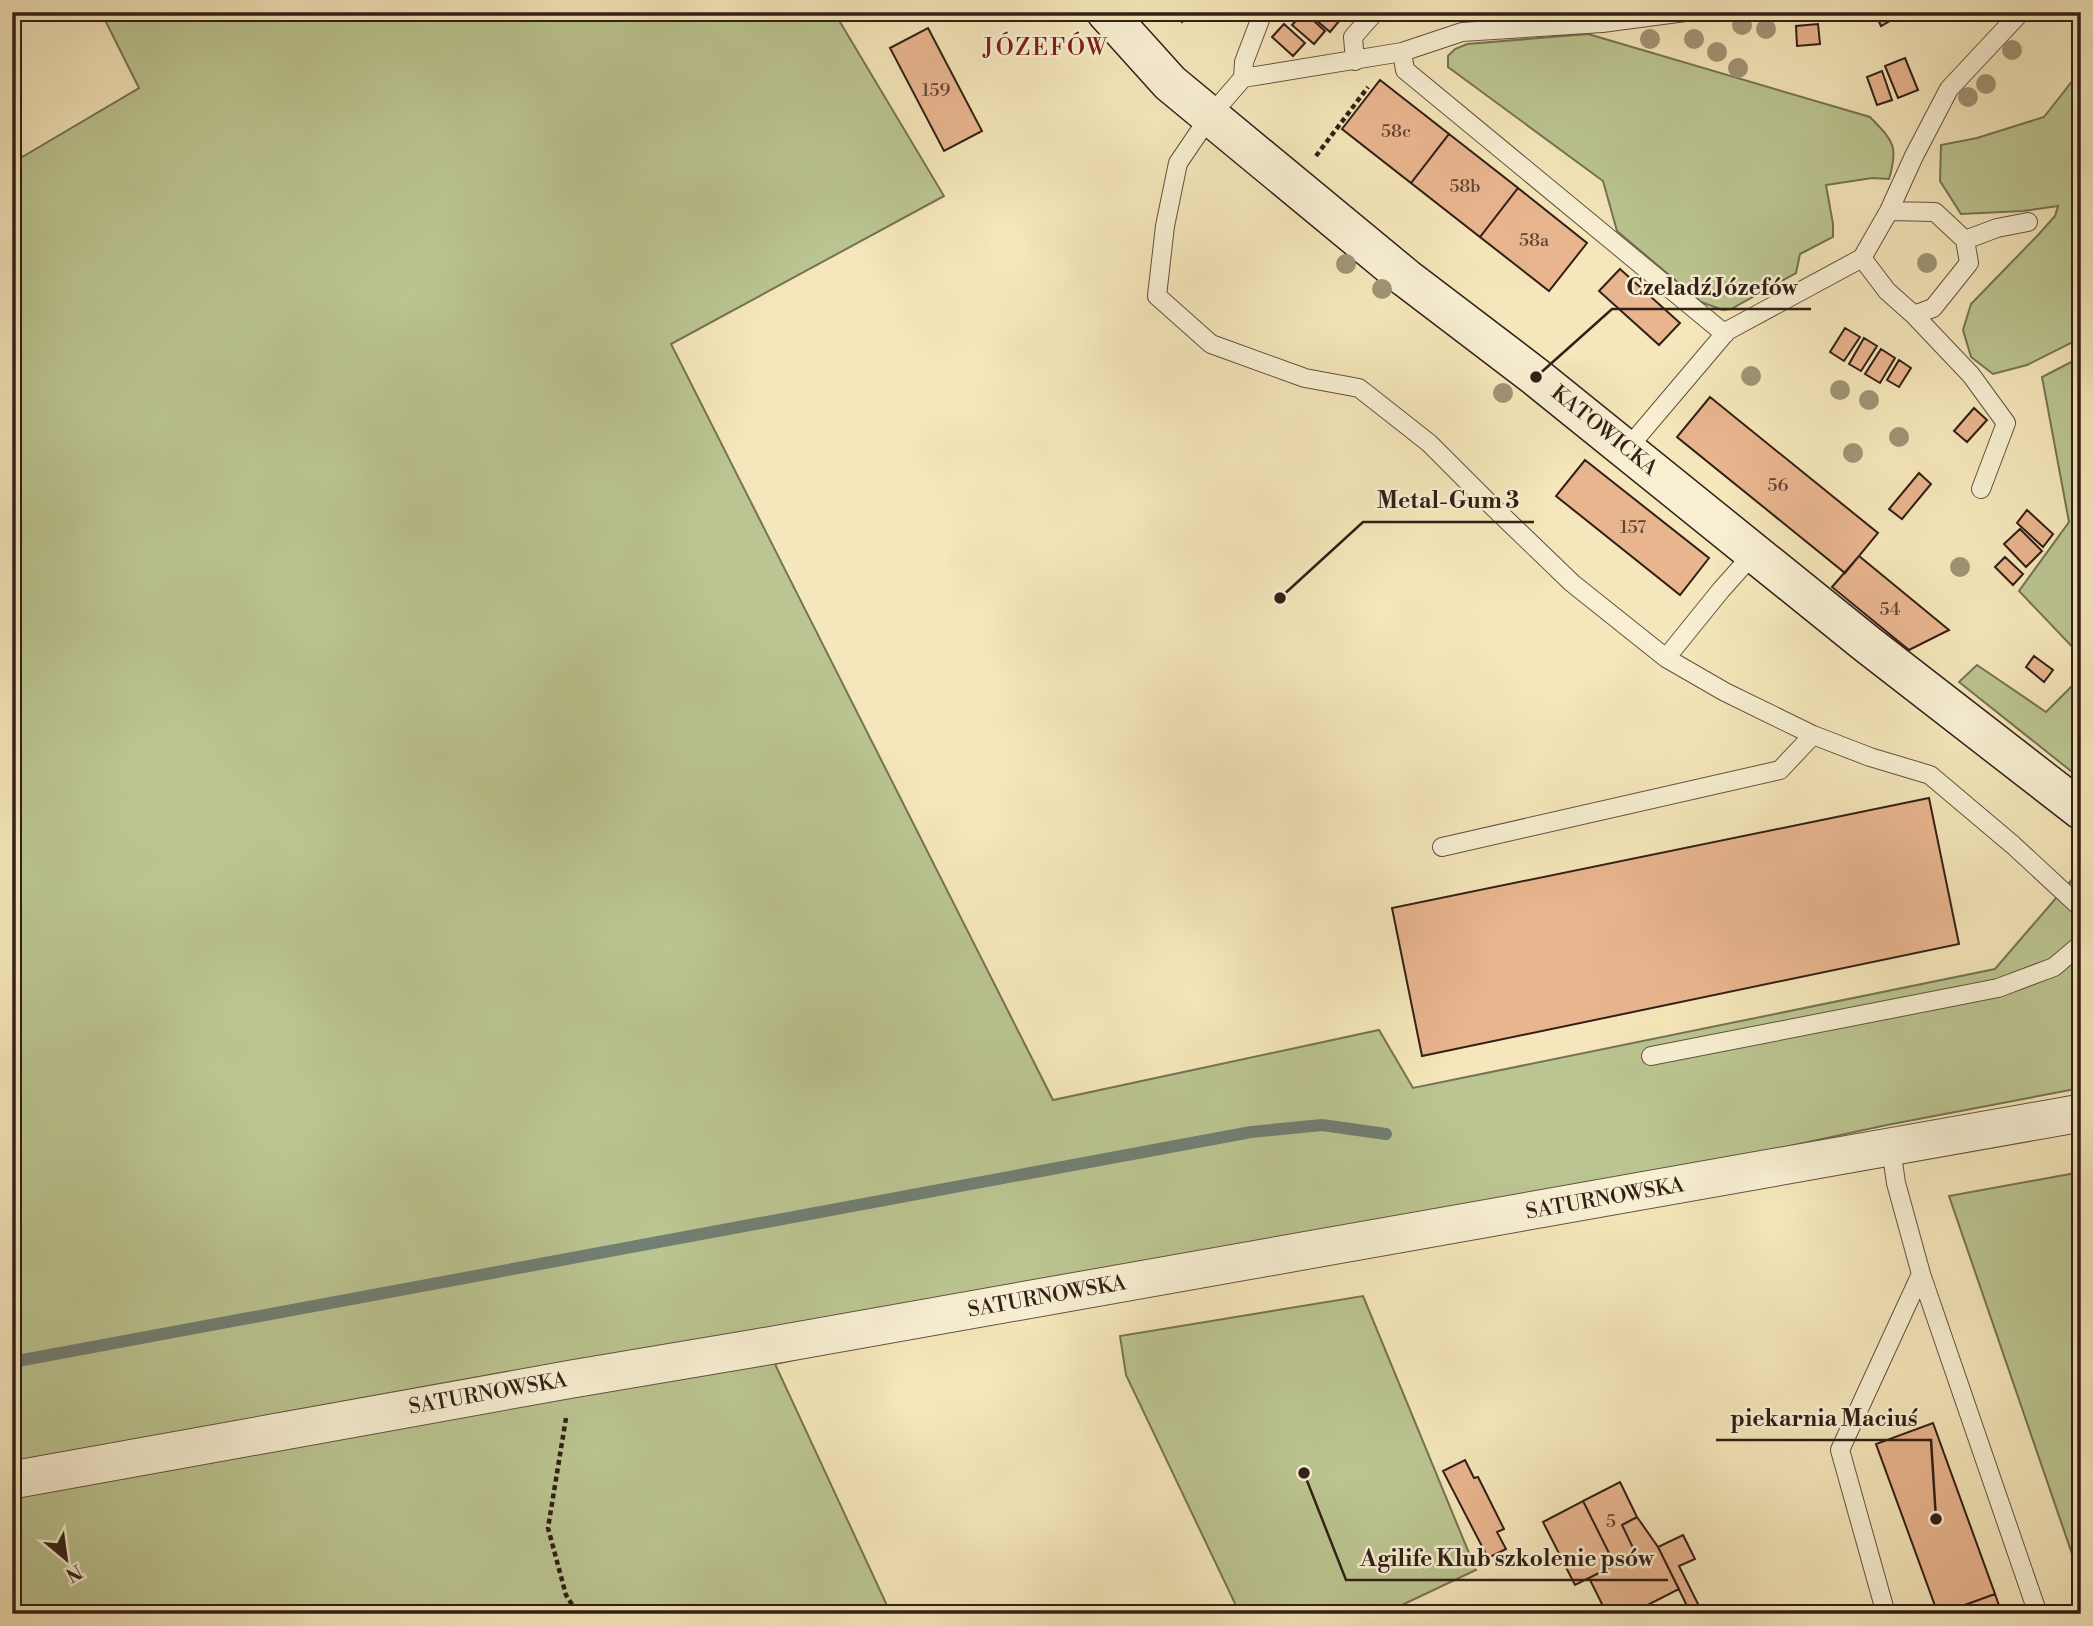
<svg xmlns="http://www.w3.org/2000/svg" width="2093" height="1626" font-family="'Libre Bodoni',serif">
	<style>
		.green { fill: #bbc591; stroke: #767254; stroke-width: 2 }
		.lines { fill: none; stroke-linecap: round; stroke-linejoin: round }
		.stream { stroke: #727f74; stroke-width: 12 }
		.building { fill: #e9b58f; stroke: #321f16; stroke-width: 2 }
		.lane-casing { stroke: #63513f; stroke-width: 20 }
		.street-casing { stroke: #63513f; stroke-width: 39 }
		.secondary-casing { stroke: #321f16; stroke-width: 41 }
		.path { stroke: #321f16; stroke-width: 4.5; stroke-dasharray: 5 3.5; stroke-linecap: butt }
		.lane { stroke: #f8efd3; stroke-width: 18 }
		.street { stroke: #f8efd3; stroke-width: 37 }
		.secondary { stroke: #f8efd3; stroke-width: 38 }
		.tree { fill: #a09475 }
		.labels { text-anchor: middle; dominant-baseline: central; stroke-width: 5; stroke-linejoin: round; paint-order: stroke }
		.number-label { font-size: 18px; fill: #604434 }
		.street-label { font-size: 21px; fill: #321f16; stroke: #f8efd3 }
		.neighbourhood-label { font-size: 23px; letter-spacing: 2px; fill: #7a1f14; stroke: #f8efd3 }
		.leader { fill: none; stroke: #321f16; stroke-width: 2.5 }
		.callout-dot { fill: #321f16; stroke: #f8efd3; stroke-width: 2.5 }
		.callout-label { font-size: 23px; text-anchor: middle; font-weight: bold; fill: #321f16; stroke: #f8efd3; stroke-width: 5; stroke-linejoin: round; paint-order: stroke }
	</style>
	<rect width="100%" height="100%" fill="#f5e7bb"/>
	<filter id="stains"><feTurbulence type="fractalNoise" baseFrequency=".00286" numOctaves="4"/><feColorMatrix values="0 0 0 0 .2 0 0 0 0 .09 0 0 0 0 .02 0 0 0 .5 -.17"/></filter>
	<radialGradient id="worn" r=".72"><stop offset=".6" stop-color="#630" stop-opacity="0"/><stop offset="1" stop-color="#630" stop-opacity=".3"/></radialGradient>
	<path class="green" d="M101,12H834L944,196L671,344L1053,1100L1379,1030L1413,1088L1995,969L2081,869V1088L1887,1125L775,1364L891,1614H12V163L139,88Z
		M1588,34L1870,117C1893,141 1899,145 1889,179L1872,178L1826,185L1833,224V237L1800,254L1796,273L1731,309L1723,310L1701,302L1617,231L1603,181L1448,67V56L1455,49L1467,44Z
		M2081,70V338L2027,365L1993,374L1971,357L1963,330L1971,304L2039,234L2055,216L2058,206L2023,211L1961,214L1940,181L1941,145L1977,138L2044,117Z
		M2081,357V656L2019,591L2069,522L2042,377Z
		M1977,665L2046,712L2081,677V779L1959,682Z
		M2081,1172V1580L1949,1196Z
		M1363,1296L1476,1570L1383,1614H1240L1126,1375L1120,1336Z"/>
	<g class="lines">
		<path class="stream" d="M12,1362L1251,1132L1322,1125L1386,1134"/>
	</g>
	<path class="building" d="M1174,12H1193L1182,22Z
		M1304,12L1325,31L1314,44L1292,25Z
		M1311,12H1331L1340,20L1330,32L1309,14Z
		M1877,12H1894L1897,17L1881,26L1875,13Z
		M1284,24L1305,43L1293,56L1272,37Z
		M1818,24L1820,44L1797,46L1796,26Z
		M928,28L982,131L944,151L890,48Z
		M1905,58L1918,90L1898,98L1885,66Z
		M1882,71L1892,100L1877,105L1867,77Z
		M1380,80L1449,134L1411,183L1342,129Z
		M1449,134L1518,188L1480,237L1411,183Z
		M1518,188L1587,243L1549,291L1480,237Z
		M1620,269L1680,323L1659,345L1599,291Z
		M1845,328L1860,337L1844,361L1830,352Z
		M1864,338L1877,346L1861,371L1849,364Z
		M1881,349L1895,358L1880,383L1865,374Z
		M1899,360L1911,368L1899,387L1887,380Z
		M1710,397L1878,533L1845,573L1677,437Z
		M1974,408L1987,420L1967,442L1954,431Z
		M1585,460L1709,558L1680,595L1556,496Z
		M1919,473L1931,484L1902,519L1889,509Z
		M2027,510L2053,534L2043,547L2017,523Z
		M2020,529L2042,551L2026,567L2004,544Z
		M1859,556L1949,630L1909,650L1832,587Z
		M2005,557L2023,574L2013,585L1995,567Z
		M2034,656L2053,670L2044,682L2026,667Z
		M1929,798L1959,944L1422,1056L1392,908Z
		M1933,1423L1995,1594L1940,1614H1938L1876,1444Z
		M1465,1460L1474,1478L1478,1477L1504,1529L1497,1532L1506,1549L1488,1558L1443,1471Z
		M1620,1482L1637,1517L1622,1525L1636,1554L1615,1565L1583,1501Z
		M1583,1501L1615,1565L1575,1585L1543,1522Z
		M1637,1517L1658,1547L1679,1589L1630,1614H1607L1589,1578L1636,1554L1622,1525Z
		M1683,1535L1695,1559L1679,1566L1703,1614H1691L1658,1547Z
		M1995,1594L2002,1614H1940Z"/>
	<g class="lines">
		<defs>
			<path id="lane" d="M1402,52L1405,70L1725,334
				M1355,61L1353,37L1375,12
				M1243,78L1244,62L1263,12
				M1889,211L1935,212L1965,240L1997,228L2028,222
				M1862,258L1887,291L1914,315L1971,375L2006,423L1981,489
				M1914,315L1933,308L1969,263L1965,240
				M1627,449L1727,331L1862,258L1889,211L1914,156L1949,89L2021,12
				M1666,658L1572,583L1488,502L1429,443L1359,388L1305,378L1211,344L1157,296L1165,226L1178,163L1210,116L1243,78L1402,52L1462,32L1602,23L1685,12
				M1813,735L1870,757L1930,775L2013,845L2081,908
				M1442,847L1780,770L1813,735L1725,692L1666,658L1721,590L1754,553
				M1651,1056L1998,988L2054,967L2081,944
				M1891,1148L1896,1183L1921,1274L2038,1614
				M1886,1614L1840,1450L1921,1274"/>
			<path id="street" d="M12,1480L572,1379L756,1348L2081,1113"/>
			<path id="secondary" d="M1106,12L1170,83L1406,278L1536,377L1867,644L2081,810"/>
		</defs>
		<use href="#lane" class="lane-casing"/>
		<use href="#street" class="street-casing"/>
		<use href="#secondary" class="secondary-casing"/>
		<path class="path" d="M1316,156L1368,87
			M566,1418L548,1528L566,1595L578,1614"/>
		<use href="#lane" class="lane"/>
		<use href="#street" class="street"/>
		<use href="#secondary" class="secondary"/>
	</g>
	<g class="tree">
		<circle cx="1742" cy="25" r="10"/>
		<circle cx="1766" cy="29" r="10"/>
		<circle cx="1650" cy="39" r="10"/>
		<circle cx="1694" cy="39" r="10"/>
		<circle cx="2012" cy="50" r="10"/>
		<circle cx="1717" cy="52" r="10"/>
		<circle cx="1738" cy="68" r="10"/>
		<circle cx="1986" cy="84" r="10"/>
		<circle cx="1968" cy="97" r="10"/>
		<circle cx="1927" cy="263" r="10"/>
		<circle cx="1346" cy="264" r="10"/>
		<circle cx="1382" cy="289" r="10"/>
		<circle cx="1751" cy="376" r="10"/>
		<circle cx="1840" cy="390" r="10"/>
		<circle cx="1503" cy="393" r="10"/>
		<circle cx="1869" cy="400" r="10"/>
		<circle cx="1899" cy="437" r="10"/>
		<circle cx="1853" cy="453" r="10"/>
		<circle cx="1960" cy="567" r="10"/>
	</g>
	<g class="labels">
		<g class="number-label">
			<text x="936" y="90">159</text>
			<text x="1396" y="131">58c</text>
			<text x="1465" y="186">58b</text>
			<text x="1534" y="240">58a</text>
			<text x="1778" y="485">56</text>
			<text x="1633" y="527">157</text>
			<text x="1890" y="609">54</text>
			<text x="1611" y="1521">5</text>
		</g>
		<g class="street-label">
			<text transform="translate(1604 431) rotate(39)">KATOWICKA</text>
			<text transform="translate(1605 1199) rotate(-10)">SATURNOWSKA</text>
			<text transform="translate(1047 1297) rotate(-10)">SATURNOWSKA</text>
			<text transform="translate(488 1394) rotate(-10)">SATURNOWSKA</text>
		</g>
		<g class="neighbourhood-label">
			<text x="1046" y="48">JÓZEFÓW</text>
		</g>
	</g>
	<path class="leader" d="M1536 377L1612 309H1811M1280 598L1363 522H1534M1936 1519L1931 1440H1716M1304 1473L1346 1580H1668"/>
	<g class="callout-dot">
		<circle cx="1536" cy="377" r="7"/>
		<circle cx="1280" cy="598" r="7"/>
		<circle cx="1936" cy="1519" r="7"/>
		<circle cx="1304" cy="1473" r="7"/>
	</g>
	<g class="callout-label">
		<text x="1712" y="295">Czeladź Józefów</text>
		<text x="1448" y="508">Metal-Gum 3</text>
		<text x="1824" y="1426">piekarnia Maciuś</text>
		<text x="1507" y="1566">Agilife Klub szkolenie psów</text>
	</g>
	<rect width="2093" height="1626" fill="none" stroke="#f5e7bb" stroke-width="42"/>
	<rect x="14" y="14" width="2065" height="1598" fill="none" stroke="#321f16" stroke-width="3.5"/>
	<rect x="21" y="21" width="2051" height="1584" fill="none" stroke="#321f16" stroke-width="2"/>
	<g transform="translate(66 1559) rotate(151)" stroke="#f8efd3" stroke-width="5" paint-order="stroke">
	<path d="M0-5L12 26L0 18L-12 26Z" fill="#321f16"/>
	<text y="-10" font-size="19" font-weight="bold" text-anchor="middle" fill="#321f16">N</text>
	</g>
	<rect width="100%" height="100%" filter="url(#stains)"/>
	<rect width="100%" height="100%" fill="url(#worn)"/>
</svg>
